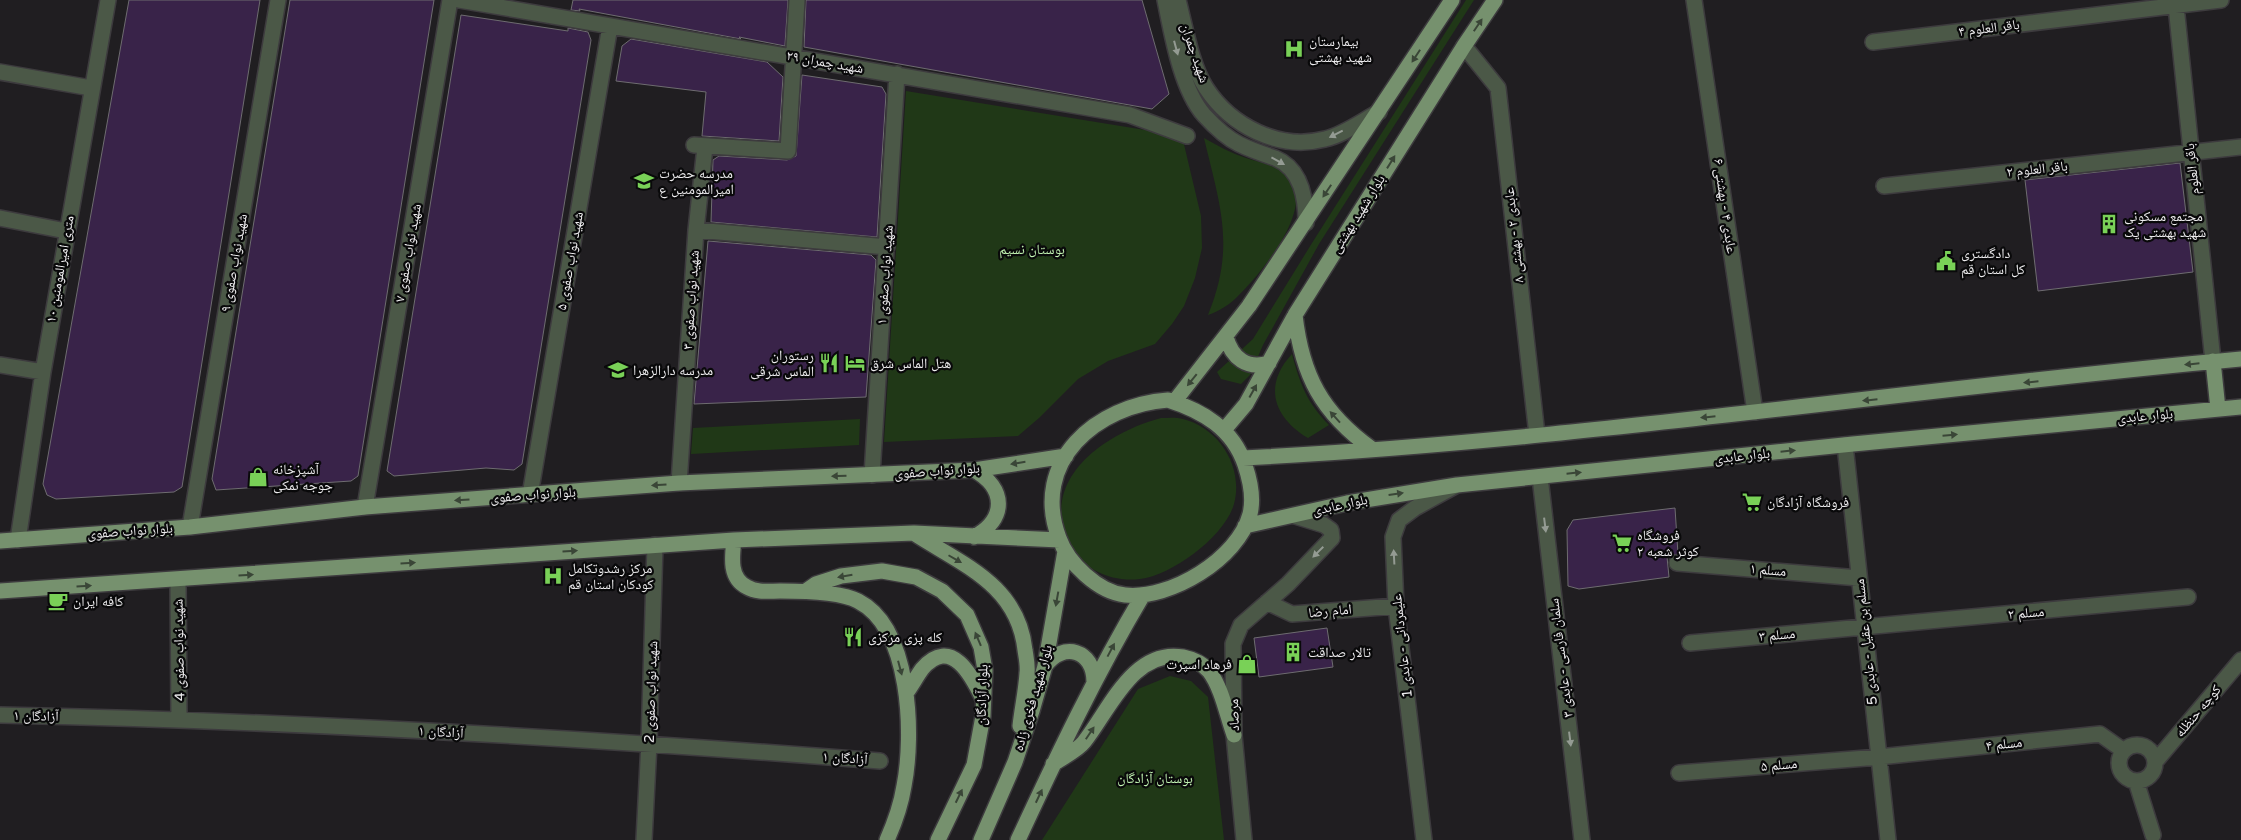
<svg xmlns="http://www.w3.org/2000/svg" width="2241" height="840" font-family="'Varela Round','Noto Naskh Arabic',sans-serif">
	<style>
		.green { fill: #203817 }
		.building { fill: #392349; stroke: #6e6c70 }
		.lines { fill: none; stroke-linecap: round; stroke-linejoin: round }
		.minor-casing { stroke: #3d3b3e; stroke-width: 18 }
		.major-casing { stroke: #3d3b3e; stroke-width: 18 }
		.minor { stroke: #4b5847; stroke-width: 15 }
		.major { stroke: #76916e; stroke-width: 15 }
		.oneway { fill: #3a4637 }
		.oneway2 { fill: #949b93 }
		.labels { text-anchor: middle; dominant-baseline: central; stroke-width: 4.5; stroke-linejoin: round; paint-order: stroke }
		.street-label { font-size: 14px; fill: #eeedef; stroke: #09090a }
		.poi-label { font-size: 14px; fill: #eeedef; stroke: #09090a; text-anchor: start }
		.park-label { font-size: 14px; fill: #c3f5b3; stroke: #09090a }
	</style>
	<rect width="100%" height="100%" fill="#201e21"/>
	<path class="green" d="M1466,0H1474L1319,244L1263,345L1250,375L1241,384L1221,379L1217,372L1253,339L1312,243Z
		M906,91L1182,136L1201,216L1202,248L1195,278L1184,306L1172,324L1155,344L1108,361L1078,379L1039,418L1018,436L884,442Z
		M1204,138C1218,146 1231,153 1246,158C1261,163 1279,165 1290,179C1315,209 1259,276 1237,297C1229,305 1219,311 1208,315C1236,246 1220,206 1204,138Z
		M1292,354C1300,384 1307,403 1329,425L1308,438C1273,417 1263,385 1292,354Z
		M1161,418C1168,418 1176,417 1183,419C1219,428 1244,467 1234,504C1225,536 1173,575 1140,579C1124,581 1110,578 1096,571C1080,563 1069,548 1064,531C1047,471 1112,431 1161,418Z
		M860,419L859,445L691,454L693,428Z
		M1170,676L1191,681L1208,697L1224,840H1042L1138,689Z"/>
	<path class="building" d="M129,0H260L182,487L174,492L56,499L47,495L43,484Z
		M290,0H434L358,476L351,481L216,490L212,479Z
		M573,0H788L785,44V46L739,37L741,39L579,9L580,11L571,10Z
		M806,0H1142L1169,94L1152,109L804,47Z
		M461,15L568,31V28L588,32L591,40L522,464L514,470L486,468L394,476L387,471Z
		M631,39L767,62L783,77L779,141L702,136L706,92L616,81L622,46Z
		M802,75L882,87L886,94L877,237L711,222L713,160L719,156L787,160L796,156Z
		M2180,163L2193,272L2038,291L2025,180Z
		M708,241L871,255L876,260L866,397L694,404Z
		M1675,508L1678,554L1667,557L1669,577L1579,589L1568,586L1567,530L1573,520Z
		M1327,628L1333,667L1259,677L1254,638Z"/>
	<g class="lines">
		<defs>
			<path id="minor" d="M459,0L1130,115L1187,136
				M1165,0C1172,34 1181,89 1204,115C1214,126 1227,138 1239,144C1251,150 1263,154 1275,158C1302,169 1306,199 1306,223
				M1178,0C1185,26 1191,65 1206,88C1231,126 1279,151 1325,139C1343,135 1362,121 1379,112
				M1694,0L1755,412
				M2176,6L2213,361
				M1873,42L2221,0
				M1464,46L1498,88L1537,435
				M0,72L91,88
				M694,145L788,151L797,0
				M1884,186L2241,147
				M0,218L66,231
				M696,230L887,247
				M0,365L43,372
				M1845,445L1888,840
				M872,475L897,74
				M1540,477L1582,840
				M679,483L696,230L705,147
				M530,495L610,26
				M365,507L450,0
				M190,527L278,0
				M18,540L43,372L108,0
				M1677,563L1859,578
				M178,580L179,719
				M1267,602L1292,614L1396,606
				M1690,643L2188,597
				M0,715C294,721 587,738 880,761
				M2119 763a18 18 0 1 1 36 0a18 18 0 1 1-36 0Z
				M2155,762L2241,660
				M1679,773L1879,757L2100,734L2124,751
				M2136,781L2153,835
				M644,840L649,743L655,545
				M1244,840L1234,735L1233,644L1241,625L1288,584L1332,538L1331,530L1324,525L1295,516
				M1424,840L1396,606L1393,537L1399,520L1415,508L1455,486"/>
			<path id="major" d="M1295,315C1302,376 1322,413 1372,449
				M1226,337C1232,358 1247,370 1269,363
				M2213,361L2218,409
				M1168,400C1203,411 1233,429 1245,465C1250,480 1254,498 1250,514C1238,559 1170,600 1125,595C1098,592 1068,563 1059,538C1030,461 1097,405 1168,400Z
				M1174,402L1249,306L1452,0
				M1224,430L1246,404L1295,315L1464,46L1495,0
				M1243,458C1577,441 1908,389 2241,359
				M974,470C1006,488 1007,519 974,537
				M1245,526L1347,503L1457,485L1853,444L2241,407
				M915,534C963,565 1018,585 1025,650C1026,657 1028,665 1027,673C1026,690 1022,708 1020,726
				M734,540C732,557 729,578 747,587C757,593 769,591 780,591C800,591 841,592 858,601C911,628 914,735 904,786C901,805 895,822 887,840
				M0,541L190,527L365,507L679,483L974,470L1066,456
				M0,591L734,540L914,533L1060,540
				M806,591L816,584L841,576L882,571L916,577L942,591L967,615L981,647L985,670L983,716L974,765L938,840
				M1045,666C1063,641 1094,650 1094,682
				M907,692C912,685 917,676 922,669C951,635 972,676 983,699
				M1053,764C1063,757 1077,751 1084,742C1109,711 1133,648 1183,657C1193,659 1202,663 1209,671C1222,688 1227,716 1234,735
				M981,840L1015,762L1032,711L1045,666L1065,551
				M1018,840C1057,756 1096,674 1143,595"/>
		</defs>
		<use href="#minor" class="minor-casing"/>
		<use href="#major" class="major-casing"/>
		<use href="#minor" class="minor"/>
		<use href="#major" class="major"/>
	</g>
	<defs><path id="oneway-solid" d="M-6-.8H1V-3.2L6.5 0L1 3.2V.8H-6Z" transform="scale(1.25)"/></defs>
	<g class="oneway">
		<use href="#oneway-solid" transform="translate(1478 25) rotate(-56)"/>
		<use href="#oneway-solid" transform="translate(1416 56) rotate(123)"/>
		<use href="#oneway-solid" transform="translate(1391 162) rotate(-58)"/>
		<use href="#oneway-solid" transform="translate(1327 191) rotate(124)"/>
		<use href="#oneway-solid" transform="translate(2192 364) rotate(174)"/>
		<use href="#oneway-solid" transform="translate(1192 380) rotate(129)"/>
		<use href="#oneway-solid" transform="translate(2031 382) rotate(174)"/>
		<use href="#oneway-solid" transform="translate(1253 391) rotate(-61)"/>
		<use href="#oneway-solid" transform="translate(1870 400) rotate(174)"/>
		<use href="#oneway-solid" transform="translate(1335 417) rotate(-132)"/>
		<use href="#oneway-solid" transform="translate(1708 417) rotate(174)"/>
		<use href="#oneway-solid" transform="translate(1950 435) rotate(-5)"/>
		<use href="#oneway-solid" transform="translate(1788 451) rotate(-6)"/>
		<use href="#oneway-solid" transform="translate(1018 463) rotate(171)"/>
		<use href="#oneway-solid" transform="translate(1574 473) rotate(-6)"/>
		<use href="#oneway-solid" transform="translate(839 476) rotate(178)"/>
		<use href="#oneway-solid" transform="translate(659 485) rotate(176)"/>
		<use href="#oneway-solid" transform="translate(1396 494) rotate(-8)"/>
		<use href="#oneway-solid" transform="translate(462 500) rotate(176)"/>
		<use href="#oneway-solid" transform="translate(570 551) rotate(-4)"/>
		<use href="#oneway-solid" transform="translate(955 559) rotate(30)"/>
		<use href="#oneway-solid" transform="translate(408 563) rotate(-4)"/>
		<use href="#oneway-solid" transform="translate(246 575) rotate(-4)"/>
		<use href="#oneway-solid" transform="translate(845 576) rotate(170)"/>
		<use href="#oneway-solid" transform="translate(84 586) rotate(-4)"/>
		<use href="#oneway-solid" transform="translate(1057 599) rotate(100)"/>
		<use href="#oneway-solid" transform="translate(978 639) rotate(-113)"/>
		<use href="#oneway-solid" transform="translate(1111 650) rotate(-62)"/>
		<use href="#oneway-solid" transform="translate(900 668) rotate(75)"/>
		<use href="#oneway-solid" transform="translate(1090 733) rotate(-56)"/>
		<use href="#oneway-solid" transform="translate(959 796) rotate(-64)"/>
		<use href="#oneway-solid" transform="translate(1039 796) rotate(-65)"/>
	</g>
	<g class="oneway2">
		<use href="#oneway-solid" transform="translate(1176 48) rotate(75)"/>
		<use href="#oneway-solid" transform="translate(1336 134) rotate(153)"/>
		<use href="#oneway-solid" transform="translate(1278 161) rotate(29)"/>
		<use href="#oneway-solid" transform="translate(1545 525) rotate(83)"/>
		<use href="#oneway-solid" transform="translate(1318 552) rotate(135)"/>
		<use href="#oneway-solid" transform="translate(1394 557) rotate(-93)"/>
		<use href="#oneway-solid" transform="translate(1570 739) rotate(83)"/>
	</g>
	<defs>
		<symbol id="hospital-bare" viewBox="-9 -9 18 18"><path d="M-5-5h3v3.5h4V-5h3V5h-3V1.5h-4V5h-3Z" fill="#79d157" stroke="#09090a" stroke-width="2.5" paint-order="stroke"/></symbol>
		<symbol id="school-bare" viewBox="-9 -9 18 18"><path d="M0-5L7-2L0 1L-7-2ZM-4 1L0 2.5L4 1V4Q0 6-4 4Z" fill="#79d157" stroke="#09090a" stroke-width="2.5" paint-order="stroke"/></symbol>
		<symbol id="building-bare" viewBox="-9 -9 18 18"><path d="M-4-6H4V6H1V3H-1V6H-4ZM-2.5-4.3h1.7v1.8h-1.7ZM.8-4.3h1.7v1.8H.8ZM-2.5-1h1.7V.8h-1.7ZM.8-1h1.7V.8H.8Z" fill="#79d157" stroke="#09090a" stroke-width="2.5" paint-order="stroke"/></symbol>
		<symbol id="civic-bare" viewBox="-9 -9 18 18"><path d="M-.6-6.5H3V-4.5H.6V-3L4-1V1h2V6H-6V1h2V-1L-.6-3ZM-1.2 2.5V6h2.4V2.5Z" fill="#79d157" stroke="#09090a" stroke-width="2.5" paint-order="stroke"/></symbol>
		<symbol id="restaurant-bare" viewBox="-9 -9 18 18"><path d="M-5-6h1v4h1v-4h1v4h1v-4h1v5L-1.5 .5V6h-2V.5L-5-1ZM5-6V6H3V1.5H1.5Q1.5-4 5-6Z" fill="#79d157" stroke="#09090a" stroke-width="2.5" paint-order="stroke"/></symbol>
		<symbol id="hotel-bare" viewBox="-9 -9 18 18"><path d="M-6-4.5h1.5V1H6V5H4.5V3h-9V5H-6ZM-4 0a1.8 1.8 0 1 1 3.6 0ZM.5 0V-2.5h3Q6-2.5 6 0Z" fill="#79d157" stroke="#09090a" stroke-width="2.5" paint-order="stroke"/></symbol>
		<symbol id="shop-bare" viewBox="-9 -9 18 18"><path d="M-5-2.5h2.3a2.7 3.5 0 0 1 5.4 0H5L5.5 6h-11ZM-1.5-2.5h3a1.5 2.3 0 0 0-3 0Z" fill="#79d157" stroke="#09090a" stroke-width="2.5" paint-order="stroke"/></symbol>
		<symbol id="supermarket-bare" viewBox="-9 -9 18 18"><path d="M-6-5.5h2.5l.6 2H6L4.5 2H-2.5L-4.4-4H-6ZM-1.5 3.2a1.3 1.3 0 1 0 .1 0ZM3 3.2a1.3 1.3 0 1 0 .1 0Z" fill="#79d157" stroke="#09090a" stroke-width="2.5" paint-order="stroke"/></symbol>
		<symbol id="cafe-bare" viewBox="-9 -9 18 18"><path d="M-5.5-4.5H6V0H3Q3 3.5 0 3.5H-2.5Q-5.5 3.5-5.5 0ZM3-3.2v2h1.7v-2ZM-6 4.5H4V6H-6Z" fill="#79d157" stroke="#09090a" stroke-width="2.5" paint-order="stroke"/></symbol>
	</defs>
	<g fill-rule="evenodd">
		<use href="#hospital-bare" x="1280" y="35" width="28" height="28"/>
		<use href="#school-bare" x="630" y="167" width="28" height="28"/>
		<use href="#building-bare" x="2095" y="210" width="28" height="28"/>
		<use href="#civic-bare" x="1932" y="247" width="28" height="28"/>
		<use href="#restaurant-bare" x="815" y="349" width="28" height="28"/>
		<use href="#hotel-bare" x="841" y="349" width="28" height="28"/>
		<use href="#school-bare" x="604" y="356" width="28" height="28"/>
		<use href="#shop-bare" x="244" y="463" width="28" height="28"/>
		<use href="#supermarket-bare" x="1738" y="488" width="28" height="28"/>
		<use href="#supermarket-bare" x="1608" y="529" width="28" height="28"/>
		<use href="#hospital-bare" x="539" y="562" width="28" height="28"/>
		<use href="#cafe-bare" x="44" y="587" width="28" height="28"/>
		<use href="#restaurant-bare" x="839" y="623" width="28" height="28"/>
		<use href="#building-bare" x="1279" y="638" width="28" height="28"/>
		<use href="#shop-bare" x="1233" y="650" width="28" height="28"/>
	</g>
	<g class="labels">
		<g class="street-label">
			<text transform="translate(1989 28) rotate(-7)">باقر العلوم ۴</text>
			<text transform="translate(1195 53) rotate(71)">شهید چمران</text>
			<text transform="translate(825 62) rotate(10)">شهید چمران ۲۹</text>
			<text transform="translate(2037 169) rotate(-6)">باقر العلوم ۲</text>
			<text transform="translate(2192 169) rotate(-96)">باقر العلوم</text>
			<text transform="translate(1725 206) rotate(82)">عابدی ۴ - بهشتی ۶</text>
			<text transform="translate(1358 214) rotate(-58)">بلوار شهید بهشتی</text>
			<text transform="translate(1514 235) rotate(-96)">عابدی ۲ - بهشتی ۸</text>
			<text transform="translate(408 253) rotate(-80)">شهید نواب صفوی ۷</text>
			<text transform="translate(570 261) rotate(-80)">شهید نواب صفوی ۵</text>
			<text transform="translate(234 263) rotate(-80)">شهید نواب صفوی ۹</text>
			<text transform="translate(60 269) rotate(-80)">۱۰ متری امیرالمومنین</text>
			<text transform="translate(885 275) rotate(-86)">شهید نواب صفوی ۱</text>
			<text transform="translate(691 300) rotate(-86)">شهید نواب صفوی ۳</text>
			<text transform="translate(2145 416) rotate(-5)">بلوار عابدی</text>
			<text transform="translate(1742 456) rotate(-6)">بلوار عابدی</text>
			<text transform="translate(937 471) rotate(-4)">بلوار نواب صفوی</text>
			<text transform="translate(533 495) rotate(-4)">بلوار نواب صفوی</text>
			<text transform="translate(1340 505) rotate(-12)">بلوار عابدی</text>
			<text transform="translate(130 531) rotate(-4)">بلوار نواب صفوی</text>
			<text transform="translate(1768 570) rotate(5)">مسلم ۱</text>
			<text transform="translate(1330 611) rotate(-5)">امام رضا</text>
			<text transform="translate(2026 613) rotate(-5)">مسلم ۲</text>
			<text transform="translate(1777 635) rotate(-5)">مسلم ۳</text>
			<text transform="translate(1866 642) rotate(-96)">مسلم بن عقیل - عابدی 5</text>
			<text transform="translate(1402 646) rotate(-96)">علیمردانی - عابدی 1</text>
			<text transform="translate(179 650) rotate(-91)">شهید نواب صفوی 4</text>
			<text transform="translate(1561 658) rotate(-97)">سلمان فارسی - عابدی ۳</text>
			<text transform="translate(651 692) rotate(-88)">شهید نواب صفوی 2</text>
			<text transform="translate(982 695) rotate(-88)">بلوار آزادگان</text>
			<text transform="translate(1033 698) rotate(-74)">بلوار شهید فخری زاده</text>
			<text transform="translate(2198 711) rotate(-50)">کوچه حنظله</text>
			<text transform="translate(1234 715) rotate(-92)">مرصاد</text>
			<text transform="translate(36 716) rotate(1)">آزادگان ۱</text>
			<text transform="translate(441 732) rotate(3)">آزادگان ۱</text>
			<text transform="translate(2004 744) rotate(-6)">مسلم ۴</text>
			<text transform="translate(845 758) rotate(4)">آزادگان ۱</text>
			<text transform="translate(1779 765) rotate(-5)">مسلم ۵</text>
		</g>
		<g class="poi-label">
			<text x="1309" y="41">بیمارستان<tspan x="1309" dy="16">شهید بهشتی</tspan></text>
			<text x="659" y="173">مدرسه حضرت<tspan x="659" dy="16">امیرالمومنین ع</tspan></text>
			<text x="2124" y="216">مجتمع مسکونی<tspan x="2124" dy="16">شهید بهشتی یک</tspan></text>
			<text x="1961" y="253">دادگستری<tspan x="1961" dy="16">کل استان قم</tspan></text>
			<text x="814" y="355" text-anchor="end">رستوران<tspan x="814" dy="16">الماس شرقی</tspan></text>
			<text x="870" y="363">هتل الماس شرق</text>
			<text x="633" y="370">مدرسه دارالزهرا</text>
			<text x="273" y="469">آشپزخانه<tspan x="273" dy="16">جوجه نمکی</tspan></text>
			<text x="1767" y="502">فروشگاه آزادگان</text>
			<text x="1637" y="535">فروشگاه<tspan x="1637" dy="16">کوثر شعبه ۲</tspan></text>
			<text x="568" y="568">مرکز رشدوتکامل<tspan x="568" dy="16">کودکان استان قم</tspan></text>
			<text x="73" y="601">کافه ایران</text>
			<text x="868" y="637">کله پزی مرکزی</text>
			<text x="1308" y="652">تالار صداقت</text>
			<text x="1232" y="664" text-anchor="end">فرهاد اسپرت</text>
		</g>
		<g class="park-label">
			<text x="1032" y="249">بوستان نسیم</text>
			<text x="1155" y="778">بوستان آزادگان</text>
		</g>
	</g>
</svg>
